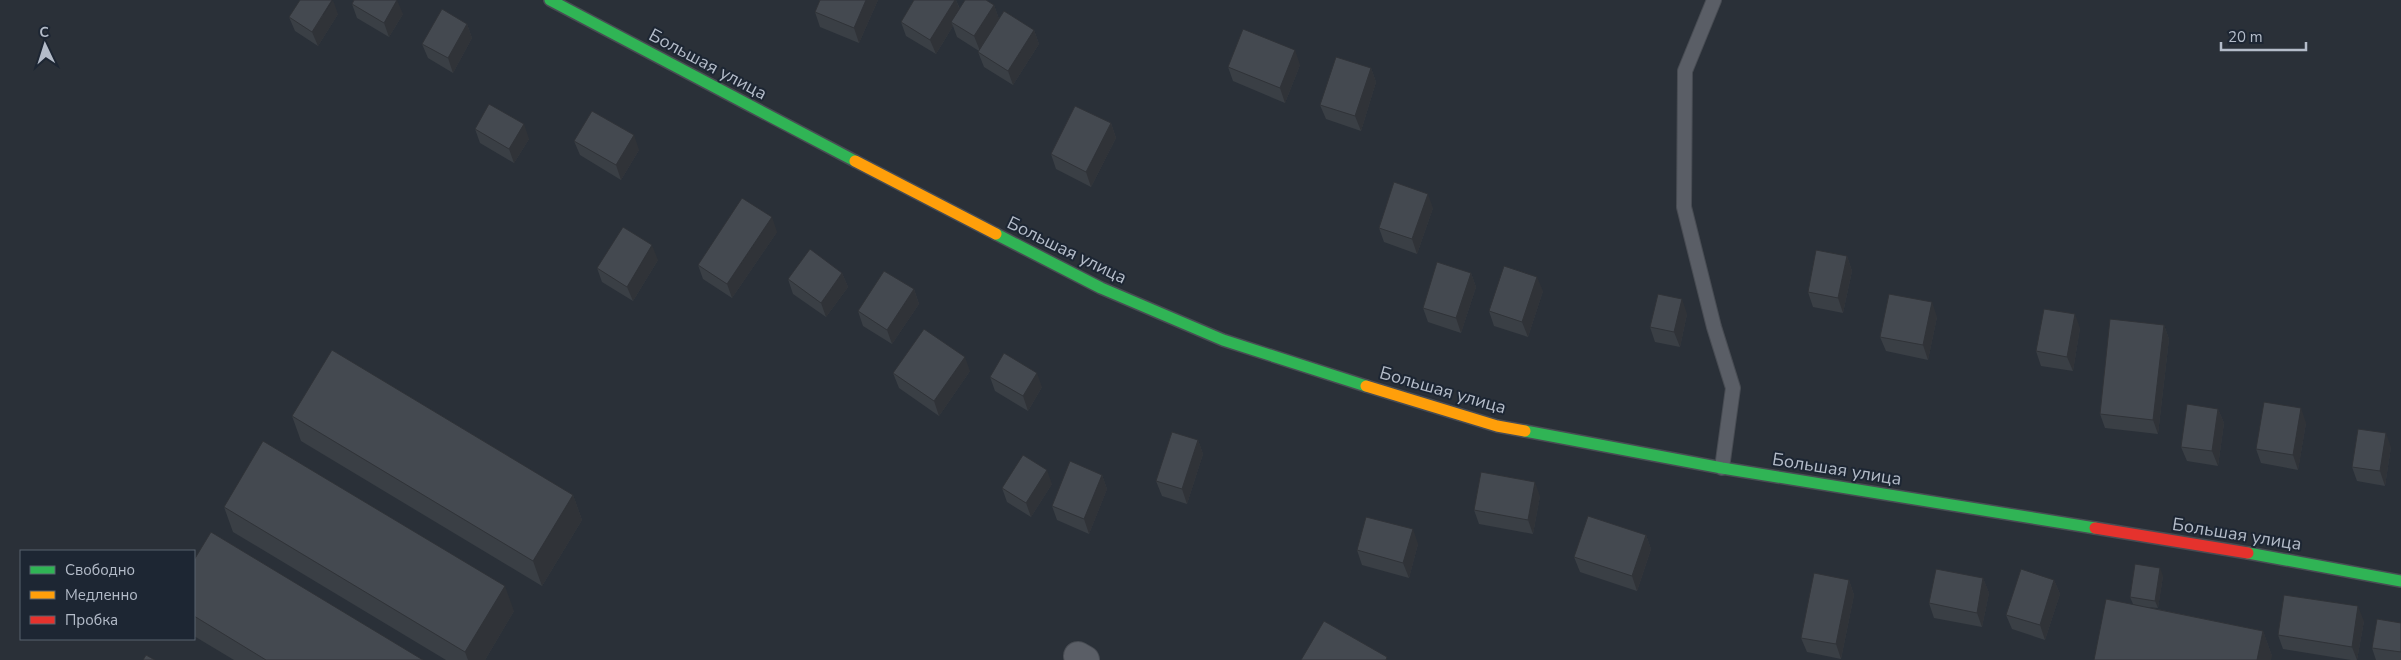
<svg xmlns="http://www.w3.org/2000/svg" width="2401" height="660" font-family="'Nunito Sans',sans-serif">
	<style>
		.lines { fill: none; stroke-linecap: round; stroke-linejoin: round }
		.lane-casing { stroke: #484c53; stroke-width: 16 }
		.street-casing { stroke: #484c53; stroke-width: 30 }
		.fast-casing { stroke: #484c53; stroke-width: 14 }
		.slow-casing { stroke: #484c53; stroke-width: 14 }
		.jam-casing { stroke: #484c53; stroke-width: 14 }
		.lane { stroke: #5a5e66; stroke-width: 14 }
		.street { stroke: #5a5e66; stroke-width: 28 }
		.fast { stroke: #30b455; stroke-width: 11 }
		.slow { stroke: #ff9f0a; stroke-width: 11 }
		.jam { stroke: #e5322d; stroke-width: 11 }
		.wall { fill: #3a3f45 }
		.shaded-wall { fill: #303338 }
		.building { fill: #444950; stroke: #303338 }
		.labels { text-anchor: middle; dominant-baseline: central; stroke-width: 4; stroke-linejoin: round; paint-order: stroke }
		.street-label { font-size: 18px; fill: #b4bcc9; stroke: #1d2633 }
	</style>
	<rect width="100%" height="100%" fill="#2a3038"/>
	<g class="lines">
		<defs>
			<path id="lane" d="M1714,0L1685,71L1684,207L1714,327L1733,388L1722,468"/>
			<path id="street" d="M1078,656L1085,660"/>
			<path id="fast" d="M550,0L855,161
				M996,234L1101,288L1223,340L1366,386
				M1525,431L1722,468L2095,528
				M2248,553L2401,581"/>
			<path id="slow" d="M855,161L996,234
				M1366,386L1497,426L1525,431"/>
			<path id="jam" d="M2095,528L2248,553"/>
		</defs>
		<use href="#lane" class="lane-casing"/>
		<use href="#street" class="street-casing"/>
		<use href="#fast" class="fast-casing"/>
		<use href="#slow" class="slow-casing"/>
		<use href="#jam" class="jam-casing"/>
		<use href="#lane" class="lane"/>
		<use href="#street" class="street"/>
		<use href="#fast" class="fast"/>
		<use href="#slow" class="slow"/>
		<use href="#jam" class="jam"/>
	</g>
	<path class="wall" d="M820,0H878L859,43L820,27L815,12Z
		M914,0H956L960,9L994,5L999,19L1034,30L1039,44L1013,85L984,67L978,52L979,51L957,37L953,26L936,54L906,36L901,22Z
		M352,4L403,14L389,37L357,18Z
		M338,14L318,46L295,31L289,17Z
		M467,24L472,38L453,73L428,58L422,44Z
		M1300,65L1285,103L1233,81L1228,67Z
		M1371,68L1376,82L1361,131L1326,119L1320,105Z
		M1111,123L1116,138L1091,187L1056,169L1051,154Z
		M475,129L529,139L514,163L480,143Z
		M574,141L639,150L621,180L580,155Z
		M1433,208L1417,254L1384,242L1379,228Z
		M777,232L732,298L703,279L698,265Z
		M1847,256L1852,271L1843,313L1813,307L1808,292Z
		M658,260L633,301L602,282L597,268Z
		M842,273L848,287L826,317L793,294L788,279Z
		M1471,273L1476,287L1461,333L1428,322L1423,308Z
		M914,289L919,304L892,344L863,326L858,311Z
		M1543,291L1528,337L1494,326L1489,311Z
		M1687,314L1680,347L1655,342L1650,327Z
		M1937,317L1928,360L1886,351L1880,337Z
		M2164,325L2169,339L2158,434L2105,428L2100,414Z
		M2080,328L2073,371L2041,366L2036,351Z
		M970,371L939,416L899,388L893,373Z
		M990,377L1042,387L1028,411L995,391Z
		M2218,409L2224,423L2218,466L2187,461L2181,447Z
		M292,416L573,495L582,520L542,586L301,441Z
		M2306,423L2298,470L2261,463L2256,449Z
		M1198,440L1203,454L1187,504L1162,496L1156,481Z
		M2391,447L2385,486L2357,481L2352,467Z
		M1102,475L1107,489L1089,534L1057,520L1052,506Z
		M1052,484L1031,517L1007,502L1002,488Z
		M1540,496L1533,534L1479,524L1474,510Z
		M224,507L514,611L485,660H446L233,532Z
		M1646,535L1651,549L1637,591L1580,572L1574,557Z
		M1418,544L1409,578L1362,565L1357,550Z
		M194,560L423,660H234L194,636Z
		M2163,576L2158,608L2147,607L2263,631L2272,656L2133,604L2130,597Z
		M1983,578L1989,593L1982,627L1934,618L1929,603Z
		M1849,580L1854,595L1841,659L1807,652L1801,638Z
		M2054,580L2060,594L2045,640L2012,629L2006,615Z
		M2364,621L2357,660H2351L2283,649L2278,635Z
		M2401,623V660H2376L2372,648Z"/>
	<path class="shaded-wall" d="M333,0L338,14L318,46L312,32Z
		M397,0L403,14L389,37L384,23Z
		M866,0H878L859,43L854,28Z
		M955,0H956L961,13L951,22L953,26L936,54L930,40Z
		M994,5L999,19L980,51L974,36Z
		M467,24L472,38L453,73L448,58Z
		M1034,30L1039,44L1013,85L1008,71Z
		M1295,50L1300,65L1285,103L1280,88Z
		M1371,68L1376,82L1361,131L1355,116Z
		M1111,123L1116,138L1091,187L1086,172Z
		M524,124L529,139L514,163L509,149Z
		M634,135L639,150L621,180L616,165Z
		M1428,194L1433,208L1417,254L1412,239Z
		M772,217L777,232L732,298L727,284Z
		M652,245L658,260L633,301L627,287Z
		M1847,256L1852,271L1843,313L1838,298Z
		M842,273L848,287L826,317L821,303Z
		M1471,273L1476,287L1461,333L1456,318Z
		M1537,277L1543,291L1528,337L1522,322Z
		M914,289L919,304L892,344L887,330Z
		M1682,299L1687,314L1680,347L1674,332Z
		M1932,302L1937,317L1928,360L1923,345Z
		M2075,314L2080,328L2073,371L2067,357Z
		M2164,325L2169,339L2158,434L2153,420Z
		M965,357L970,371L939,416L934,401Z
		M1037,373L1042,387L1028,411L1023,396Z
		M2301,408L2306,423L2298,470L2293,455Z
		M2218,409L2224,423L2218,466L2212,451Z
		M2386,433L2391,447L2385,486L2380,471Z
		M1198,440L1203,454L1187,504L1182,489Z
		M1047,470L1052,484L1031,517L1026,503Z
		M1102,475L1107,489L1089,534L1084,519Z
		M1535,482L1540,496L1533,534L1528,520Z
		M573,495L582,520L542,586L533,561Z
		M1413,529L1418,544L1409,578L1403,563Z
		M1646,535L1651,549L1637,591L1632,576Z
		M2160,568L2163,576L2158,608L2155,601Z
		M1983,578L1989,593L1982,627L1977,613Z
		M1849,580L1854,595L1841,659L1836,644Z
		M2054,580L2060,594L2045,640L2040,625Z
		M505,586L514,611L485,660H468L465,652Z
		M2358,606L2364,621L2357,660L2352,647Z
		M2263,631L2272,656L2271,660H2257Z"/>
	<path class="building" d="M300,0H332L312,32L289,17Z
		M354,0H397L384,23L352,4Z
		M820,0H866L854,28L815,12Z
		M914,0H955L930,40L901,22Z
		M965,0H986L994,5L974,36L951,22Z
		M442,9L467,24L448,58L422,44Z
		M1004,11L1034,30L1008,71L978,52Z
		M1243,29L1295,50L1280,88L1228,67Z
		M1336,57L1371,68L1355,116L1320,105Z
		M489,104L524,124L509,149L475,129Z
		M1075,106L1111,123L1086,172L1051,154Z
		M592,111L634,135L616,165L574,141Z
		M1394,182L1428,194L1412,239L1379,228Z
		M742,198L772,217L727,284L698,265Z
		M623,227L652,245L627,287L597,268Z
		M810,249L842,273L821,303L788,279Z
		M1816,250L1847,256L1838,298L1808,292Z
		M1437,262L1471,273L1456,318L1423,308Z
		M1504,266L1537,277L1522,322L1489,311Z
		M884,271L914,289L887,330L858,311Z
		M1658,294L1682,299L1674,332L1650,327Z
		M1889,294L1932,302L1923,345L1880,337Z
		M2044,309L2075,314L2067,357L2036,351Z
		M2110,319L2164,325L2153,420L2100,414Z
		M924,329L965,357L934,401L893,373Z
		M332,350L573,495L533,561L292,416Z
		M1004,353L1037,373L1023,396L990,377Z
		M2264,402L2301,408L2293,455L2256,449Z
		M2187,404L2218,409L2212,451L2181,447Z
		M2358,429L2386,433L2380,471L2352,467Z
		M1172,432L1198,440L1182,489L1156,481Z
		M263,441L505,586L465,652L224,507Z
		M1023,455L1047,470L1026,503L1002,488Z
		M1070,461L1102,475L1084,519L1052,506Z
		M1481,472L1535,482L1528,520L1474,510Z
		M1588,516L1646,535L1632,576L1574,557Z
		M1366,517L1413,529L1403,563L1357,550Z
		M211,532L423,660H266L194,616V560Z
		M2135,564L2160,568L2155,601L2130,597Z
		M1936,569L1983,578L1977,613L1929,603Z
		M2021,569L2054,580L2040,625L2006,615Z
		M1814,573L1849,580L1836,644L1801,638Z
		M2284,595L2358,606L2352,647L2278,635Z
		M2106,599L2263,631L2257,660H2094Z
		M2377,619L2401,623V652L2372,648Z
		M1324,621L1387,657L1386,660H1301Z
		M146,655L155,660H143Z"/>
	<g class="labels">
		<g class="street-label">
			<text transform="translate(708 64) rotate(28)">Большая улица</text>
			<text transform="translate(1067 250) rotate(26)">Большая улица</text>
			<text transform="translate(1443 390) rotate(16)">Большая улица</text>
			<text transform="translate(1837 469) rotate(9)">Большая улица</text>
			<text transform="translate(2237 534) rotate(9)">Большая улица</text>
		</g>
	</g>
	<rect x="20" y="550" width="175" height="90" fill="#1d2633" stroke="#59626f"/>
	<rect x="30" y="566" width="25" height="8" fill="#30b455" stroke="#59626f"/>
	<text x="65" y="575" font-size="15" fill="#b4bcc9">Свободно</text>
	<rect x="30" y="591" width="25" height="8" fill="#ff9f0a" stroke="#59626f"/>
	<text x="65" y="600" font-size="15" fill="#b4bcc9">Медленно</text>
	<rect x="30" y="616" width="25" height="8" fill="#e5322d" stroke="#59626f"/>
	<text x="65" y="625" font-size="15" fill="#b4bcc9">Пробка</text>
	<g transform="translate(45 45) rotate(356)" stroke="#1d2633" stroke-width="4" paint-order="stroke">
	<path d="M0-4L9 19L0 12L-9 19Z" fill="#b4bcc9"/>
	<text y="-8" font-size="14" font-weight="bold" text-anchor="middle" fill="#b4bcc9">С</text>
	</g>
	<path d="M2221 42v8h85v-8" fill="none" stroke="#b4bcc9" stroke-width="2.5"/>
	<text x="2228" y="42" font-size="15" fill="#b4bcc9" stroke="#1d2633" stroke-width="4" paint-order="stroke">20 m</text>
</svg>
